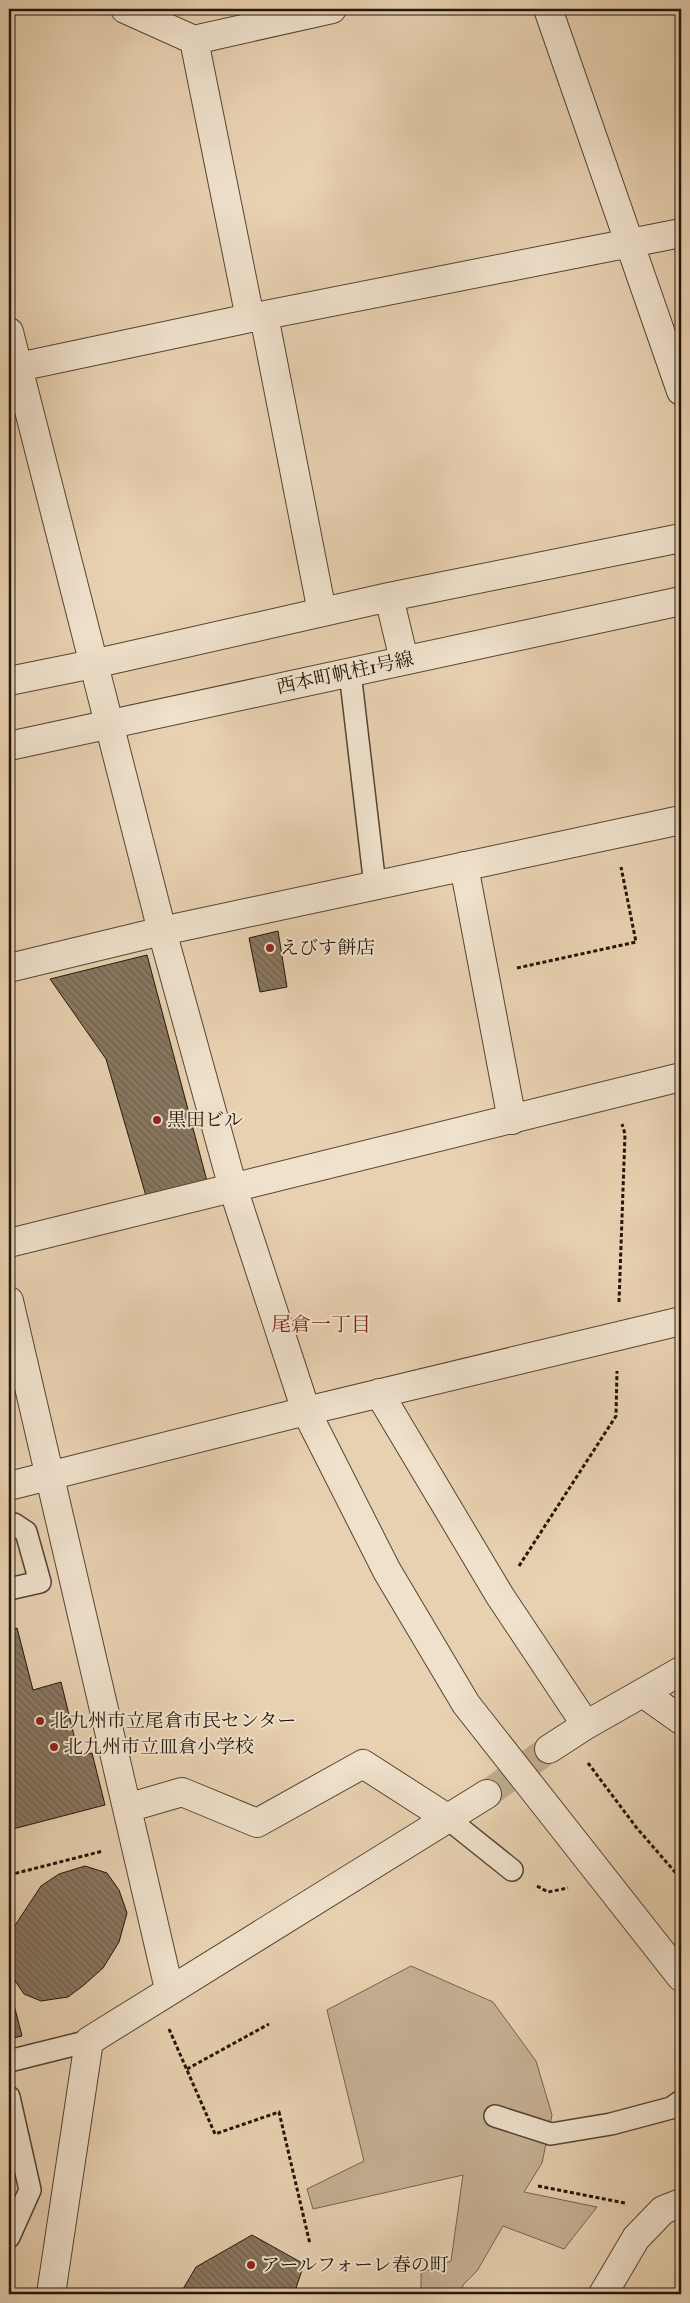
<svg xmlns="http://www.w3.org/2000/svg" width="690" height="2303" font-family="'IM FELL Double Pica','Noto Serif JP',serif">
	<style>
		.grass { fill: #c6b195; stroke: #746450 }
		.building { fill: url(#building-back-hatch); stroke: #22160a }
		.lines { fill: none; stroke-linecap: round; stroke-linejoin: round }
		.minor-tunnel { stroke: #c0ac90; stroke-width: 28; stroke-dasharray: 28 14; stroke-linecap: butt }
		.service-casing { stroke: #544534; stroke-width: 24 }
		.minor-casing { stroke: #544534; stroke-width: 30 }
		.tertiary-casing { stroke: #544534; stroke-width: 30 }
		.path { stroke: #22160a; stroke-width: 3; stroke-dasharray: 4 2.5; stroke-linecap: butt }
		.service { stroke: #f0e1cc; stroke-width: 21 }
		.minor { stroke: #f0e1cc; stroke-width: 28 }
		.tertiary { stroke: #f0e1cc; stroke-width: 28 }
		.poi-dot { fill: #8f2418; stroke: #f0e1cc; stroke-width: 2 }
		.labels { text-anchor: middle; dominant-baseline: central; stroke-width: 4; stroke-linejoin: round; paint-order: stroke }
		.street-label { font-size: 19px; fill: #22160a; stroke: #f0e1cc }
		.poi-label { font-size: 19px; fill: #22160a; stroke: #f0e1cc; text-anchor: start }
		.neighbourhood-label { font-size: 20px; fill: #7a1f14; stroke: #f0e1cc }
	</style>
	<defs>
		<pattern id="building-back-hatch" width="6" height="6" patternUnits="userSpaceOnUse" patternTransform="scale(1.25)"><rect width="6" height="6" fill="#897761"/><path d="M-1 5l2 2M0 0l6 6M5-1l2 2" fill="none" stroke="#70614e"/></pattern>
	</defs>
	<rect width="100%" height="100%" fill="#e8d1b1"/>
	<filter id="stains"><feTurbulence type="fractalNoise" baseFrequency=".004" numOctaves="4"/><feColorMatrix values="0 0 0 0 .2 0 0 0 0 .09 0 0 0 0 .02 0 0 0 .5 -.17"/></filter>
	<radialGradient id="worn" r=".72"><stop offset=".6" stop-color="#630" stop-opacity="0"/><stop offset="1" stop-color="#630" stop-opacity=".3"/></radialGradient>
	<path class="grass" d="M411,1966L493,2002L536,2061L552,2115L542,2163L524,2192L597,2207L564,2249L503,2226L477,2271L463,2285L461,2294H421V2273L451,2261L463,2175L313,2209L307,2189L364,2161L327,2010Z"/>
	<path class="building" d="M278,931L287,987L260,992L249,938Z
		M147,955L207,1181L146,1196L106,1059L50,979Z
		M17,1628L33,1690L61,1682L79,1756L92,1753L105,1805L9,1830V1630Z
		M85,1866L107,1873L119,1890L127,1913L119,1942L103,1968L84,1985L68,1997L41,2001L24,1994L11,1975L14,1927L41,1886L59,1874Z
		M13,2001L22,2036L9,2039V2002Z
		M252,2235L304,2264L294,2294H180L196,2267Z"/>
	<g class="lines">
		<path class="minor-tunnel" d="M487,1794L549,1749"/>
		<defs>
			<path id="service" d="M350,672L375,886
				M9,1525L14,1524L26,1532L40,1582L9,1589
				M447,1818L512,1870
				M9,2061L89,2041
				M9,2097L30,2190L9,2237
				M495,2116L551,2134L611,2124L671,2108L681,2101"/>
			<path id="minor" d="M125,9L194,40L332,9
				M548,9L681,391
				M194,40L250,318
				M264,316L322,612
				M9,332L162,931L233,1188L306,1411L387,1571L466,1704L681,1977
				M9,369L250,318L681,233
				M464,866L512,1120
				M9,968L162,931L681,820
				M9,1243L681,1077
				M9,1301L169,1989
				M379,1393L500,1596L586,1725
				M9,1486L306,1411L681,1321
				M643,1693L681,1720
				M549,1749L586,1725L681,1671
				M127,1808L182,1792L257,1823L363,1764L447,1818
				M51,2294L89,2041L487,1794
				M603,2294L636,2238L663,2210L681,2203"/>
			<path id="tertiary" d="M389,597L404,660
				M9,681L93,664L389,597L681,538
				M9,746L681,601"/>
		</defs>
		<use href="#service" class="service-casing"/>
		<use href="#minor" class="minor-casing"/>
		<use href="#tertiary" class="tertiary-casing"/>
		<path class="path" d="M517,968L636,942L621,867
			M619,1302L625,1134L622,1124
			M519,1566L616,1416L617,1371
			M588,1763L636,1827L681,1879
			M9,1875L103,1851
			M537,1886L548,1892L568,1888
			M169,2029L215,2134L279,2112L310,2244
			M187,2069L269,2024
			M538,2186L625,2203"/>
		<use href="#service" class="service"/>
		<use href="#minor" class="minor"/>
		<use href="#tertiary" class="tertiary"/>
	</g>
	<g class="poi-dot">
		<circle cx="270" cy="948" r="5"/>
		<circle cx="157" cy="1120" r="5"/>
		<circle cx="40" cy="1721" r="5"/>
		<circle cx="54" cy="1747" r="5"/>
		<circle cx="251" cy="2265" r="5"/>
	</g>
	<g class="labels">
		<g class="street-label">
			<text transform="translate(345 673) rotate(-12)">西本町帆柱1号線</text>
		</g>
		<g class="poi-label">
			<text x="280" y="948">えびす餅店</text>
			<text x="167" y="1120">黒田ビル</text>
			<text x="50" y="1721">北九州市立尾倉市民センター</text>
			<text x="64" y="1747">北九州市立皿倉小学校</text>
			<text x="261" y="2265">アールフォーレ春の町</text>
		</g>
		<g class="neighbourhood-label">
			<text x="321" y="1324">尾倉一丁目</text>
		</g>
	</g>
	<rect width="690" height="2303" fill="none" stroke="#e8d1b1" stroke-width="30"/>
	<rect x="10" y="10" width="670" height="2283" fill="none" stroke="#22160a" stroke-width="2.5"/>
	<rect x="15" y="15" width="660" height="2273" fill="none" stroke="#22160a"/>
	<rect width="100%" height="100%" filter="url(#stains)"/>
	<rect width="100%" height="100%" fill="url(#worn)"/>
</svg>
